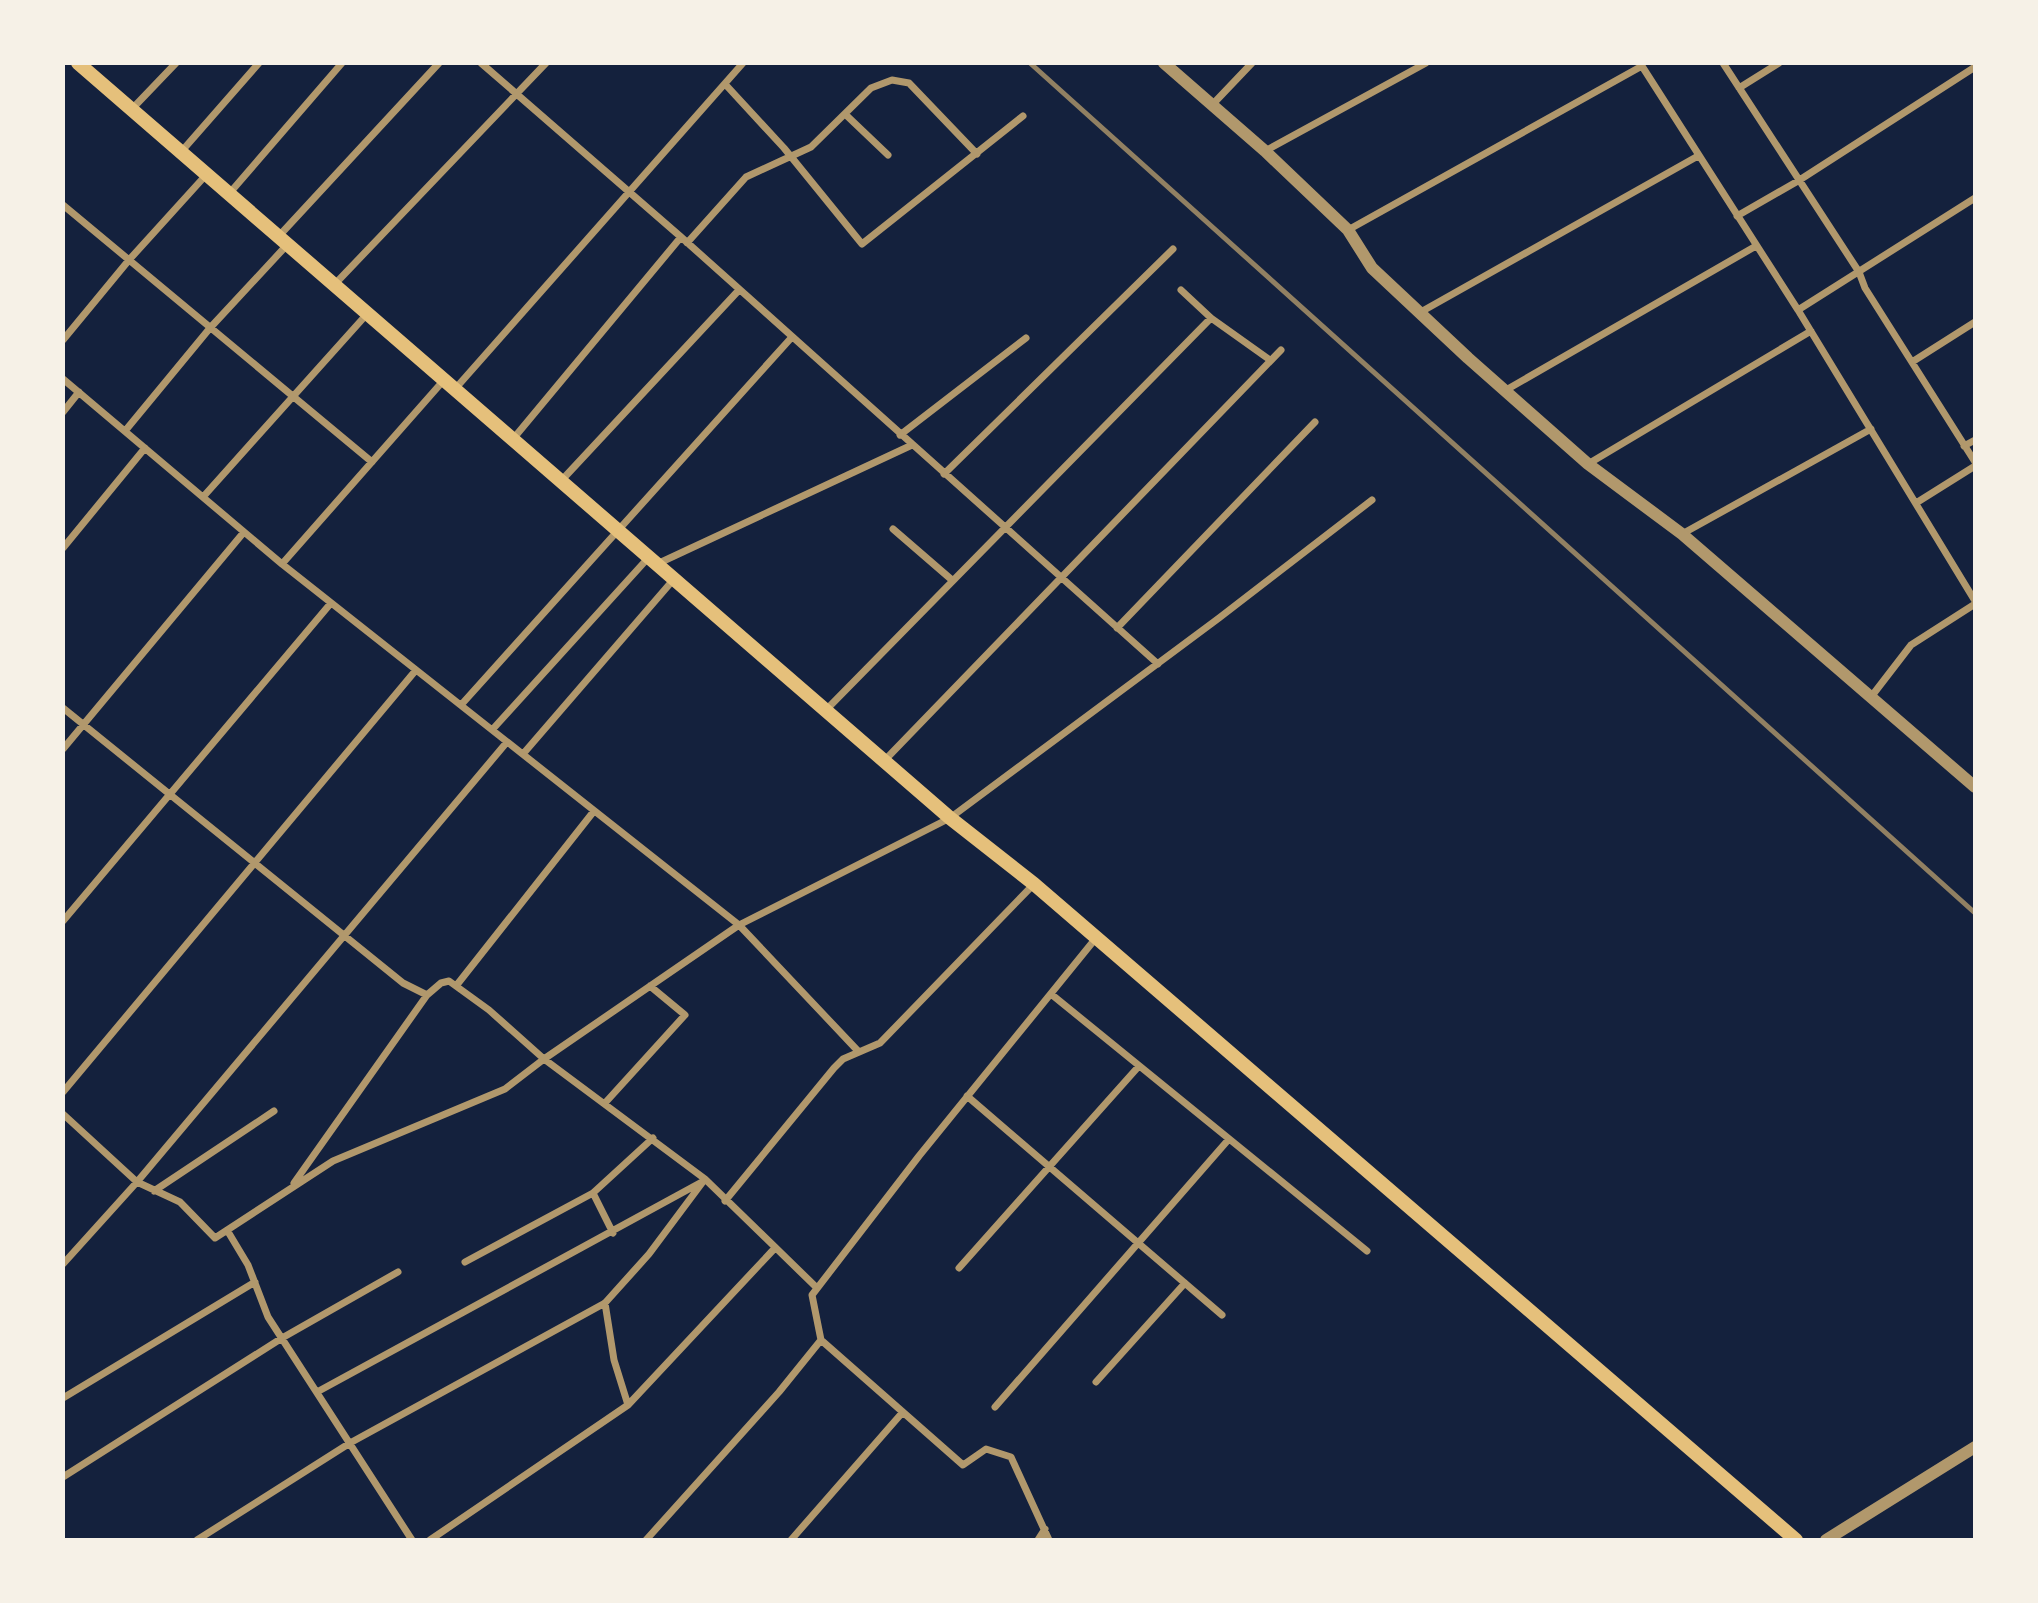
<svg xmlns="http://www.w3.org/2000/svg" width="2038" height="1603" font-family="'Sofia Sans Condensed',sans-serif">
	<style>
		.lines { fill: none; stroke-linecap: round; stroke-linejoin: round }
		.minor { stroke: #b1986c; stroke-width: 7 }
		.tertiary { stroke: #b1986c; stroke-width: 12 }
		.secondary { stroke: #e5c07b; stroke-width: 14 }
		.rail { stroke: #918062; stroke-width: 5 }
	</style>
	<rect width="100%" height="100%" fill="#14213d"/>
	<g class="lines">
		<path class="minor" d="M481,63L681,237L1158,664
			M1640,63L1798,310L1975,601
			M1723,63L1859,272L1865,288L1975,462
			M725,84L784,148L862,244L1023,116
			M1739,88L1779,63
			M1212,105L1252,63
			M131,110L176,63
			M845,114L888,155
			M1265,151L1426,63
			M181,152L259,63
			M228,195L342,63
			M63,205L372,462
			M1737,216L1798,181L1975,67
			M1348,230L1642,66
			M278,237L439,63
			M687,243L746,177L811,147L871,88L892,80L909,83L977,154
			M334,285L546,63
			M1181,290L1211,318L1270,360
			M1798,310L1975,198
			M1419,313L1698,156
			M63,340L129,260L206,175
			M1912,362L1975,322
			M63,379L282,564L739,925L858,1051
			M455,389L743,63
			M1506,390L1756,246
			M63,412L79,392
			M125,431L210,328L287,245
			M900,435L1026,338
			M513,439L681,237
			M1964,446L1975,440
			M1588,464L1811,331
			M944,474L1173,249
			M561,481L739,290
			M203,497L367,314
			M1916,503L1975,466
			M893,529L952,580
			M1682,534L1871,429
			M63,548L145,448
			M282,564L444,380
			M657,564L912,445
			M1117,628L1315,422
			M1871,697L1911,645L1975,604
			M461,705L792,337
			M63,708L403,983L427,995L441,983L449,981L489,1010L544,1059L705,1179L816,1287
			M826,710L1211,318
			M492,730L649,557
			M63,749L244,532
			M523,754L674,579
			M884,761L1281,350
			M63,921L331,603
			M456,986L594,811
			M1051,994L1367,1251
			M63,1092L416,670
			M967,1096L1222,1315
			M605,1103L685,1015L650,986
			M63,1114L137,1182L180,1202L215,1238L333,1161L505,1089L544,1059L739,925L950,818L1219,618L1372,500
			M294,1183L427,995
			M154,1191L274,1111
			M593,1193L613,1233
			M725,1201L834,1068L843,1059L880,1043L1034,884
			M227,1230L248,1265L268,1317L412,1540
			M465,1262L593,1193L653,1138
			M63,1264L137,1182L507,742
			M959,1268L1139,1066
			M605,1303L614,1360L628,1405
			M1096,1382L1185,1283
			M317,1392L700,1183
			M63,1398L255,1282
			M995,1407L1229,1139
			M63,1477L282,1338L398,1272
			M197,1540L350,1443L605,1303L649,1254L705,1179
			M430,1540L628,1405L775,1248
			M646,1540L779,1392L821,1340
			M791,1540L902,1413
			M1038,1540L1045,1529
			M1049,1540L1011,1457L986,1449L963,1465L821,1340L812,1295L919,1156L1096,938"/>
		<path class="tertiary" d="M1164,63L1265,151L1348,230L1372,268L1468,358L1588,464L1682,534L1975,787
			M1826,1540L1975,1447"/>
		<path class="secondary" d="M78,63L950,818L1034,884L1796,1540"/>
		<path class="rail" d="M1030,63L1975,913"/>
	</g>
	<rect width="2038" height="1603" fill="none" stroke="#f6f1e7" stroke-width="130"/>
</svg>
